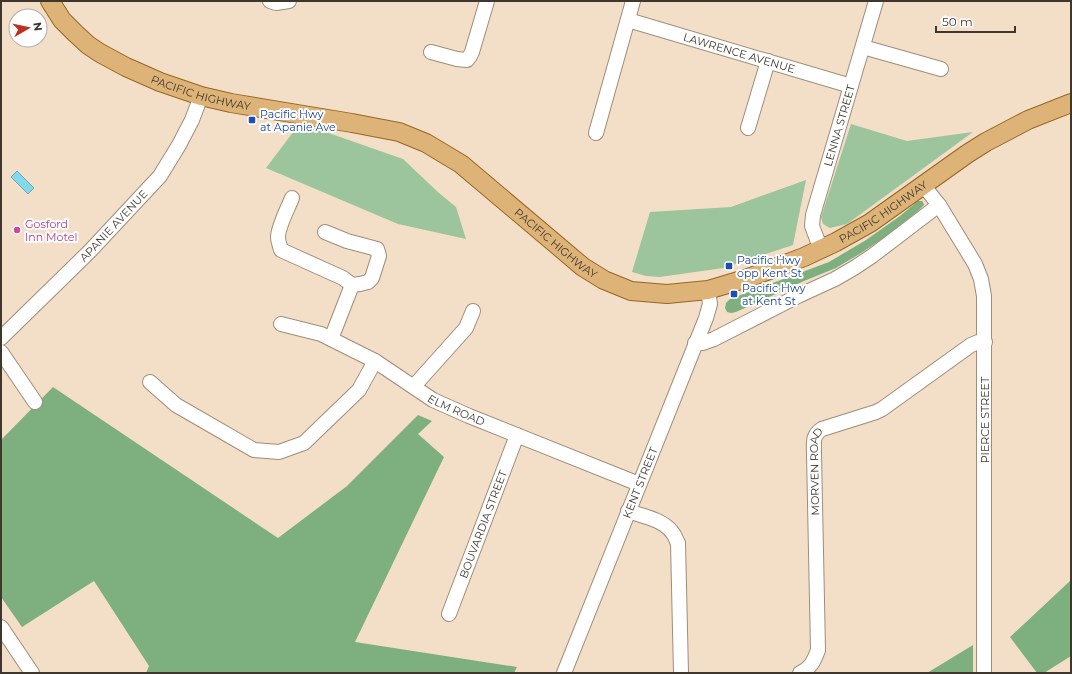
<svg xmlns="http://www.w3.org/2000/svg" width="1072" height="674" font-family="Montserrat,sans-serif">
	<style>
		.green { fill: #9cc49d }
		.forest { fill: #7eaf7f }
		.water { fill: #83d8ea; stroke: #6fa8b2 }
		.lines { fill: none; stroke-linecap: round; stroke-linejoin: round }
		.minor-casing { stroke: #a08d79; stroke-width: 16 }
		.major-casing { stroke: #976624; stroke-width: 20 }
		.minor { stroke: #fff; stroke-width: 14 }
		.major { stroke: #ddb378; stroke-width: 18 }
		.transit-dot { fill: #1a4fb4; stroke: #fff; stroke-width: 1.5 }
		.hotel-dot { fill: #d1479c; stroke: #fff; stroke-width: 1.5 }
		.labels { text-anchor: middle; dominant-baseline: central; stroke-width: 4; stroke-linejoin: round; paint-order: stroke }
		.street-label { font-size: 11px; fill: #3f372e; stroke: #fff }
		.transit-label { font-size: 11px; fill: #164399; stroke: #fff; text-anchor: start }
		.hotel-label { font-size: 11px; fill: #b23c85; stroke: #fff; text-anchor: start }
	</style>
	<rect width="100%" height="100%" fill="#f3dfc8"/>
	<path class="green" d="M300,123L403,159L439,193L456,207L466,239L398,224L266,168Z
		M851,124L907,141L973,132L847,224L830,228L823,224L821,217Z
		M806,180L793,245L723,268L660,277L646,276L632,272L650,212L731,207Z"/>
	<path class="forest" d="M918,201H922L923,202L924,205L918,211L885,237L861,253L836,268L804,281L736,312L731,313L727,312L725,308L726,303L730,299L829,262L866,240L900,216Z
		M53,387L278,538L347,486L418,415L432,421L418,434L444,457L355,642L517,667L514,673H146L149,666L94,581L22,627L1,597V440Z
		M1071,580V656L1044,673H1037L1010,637Z
		M973,645V673H927Z"/>
	<path class="water" d="M17,171L34,188L28,194L11,177Z"/>
	<g class="lines">
		<defs>
			<g id="minor">
				<path d="M270,1L276,3L289,1"/>
				<path id="s1" d="M628,20L851,86"/>
				<path d="M863,47L941,69"/>
				<path d="M431,52L457,59L467,60L470,56L472,52L487,1"/>
				<path d="M748,128L768,61"/>
				<path d="M596,133L633,1"/>
				<path d="M923,185L939,205L975,264L981,279L984,296V673"/>
				<path d="M292,198C288,208 278,227 278,237C278,242 280,246 281,250L343,278L352,285"/>
				<path d="M325,232L347,241L377,249L379,256L372,278L368,282L360,284L352,285L331,339"/>
				<path id="s2" d="M821,250L812,226L813,215L876,1"/>
				<path id="s3" d="M281,324L321,334L375,361L433,400L469,416L639,484"/>
				<path id="s4" d="M1,338L90,251L160,176L179,145L192,120L201,96"/>
				<path d="M695,343H703L714,339L798,296L835,279L854,268L872,256L939,205"/>
				<path d="M1,352L35,402"/>
				<path d="M150,382L176,405L254,450L279,452L304,443L359,390L375,361"/>
				<path d="M414,386L466,328L473,311"/>
				<path d="M628,511C642,516 662,519 672,532C675,535 676,540 678,543L681,673"/>
				<path id="s5" d="M449,614L517,435"/>
				<path d="M1,627L32,673"/>
				<path id="s6" d="M564,673L706,318L710,304L708,290"/>
				<path id="s7" d="M800,673C811,668 814,661 818,650L814,454C814,443 812,435 822,429L876,412L882,409L971,345L978,342H985"/>
			</g>
			<g id="major">
				<path id="s8" d="M50,1L62,20L75,33L88,45L100,53L126,67L160,82L201,96L231,103L352,123L399,132L426,143L461,164L583,267L604,280L631,291L667,294L708,290L748,278L804,257L836,242L870,223L967,154L986,142L1028,120L1071,103"/>
			</g>
		</defs>
		<use href="#minor" class="minor-casing"/>
		<use href="#major" class="major-casing"/>
		<use href="#minor" class="minor"/>
		<use href="#major" class="major"/>
	</g>
	<g class="transit-dot">
		<rect x="248" y="116" width="8" height="8" rx="2"/>
		<rect x="725" y="262" width="8" height="8" rx="2"/>
		<rect x="730" y="290" width="8" height="8" rx="2"/>
	</g>
	<circle class="hotel-dot" cx="17" cy="230" r="4"/>
	<g class="labels">
		<g class="street-label">
			<text stroke="none"><textPath href="#s1" startOffset="116">LAWRENCE AVENUE</textPath></text>
			<text stroke="none"><textPath href="#s8" startOffset="182">PACIFIC HIGHWAY</textPath></text>
			<text stroke="none"><textPath href="#s2" startOffset="130">LENNA STREET</textPath></text>
			<text stroke="none"><textPath href="#s8" startOffset="938">PACIFIC HIGHWAY</textPath></text>
			<text stroke="none"><textPath href="#s4" startOffset="159">APANIE AVENUE</textPath></text>
			<text stroke="none"><textPath href="#s8" startOffset="578">PACIFIC HIGHWAY</textPath></text>
			<text stroke="none"><textPath href="#s3" startOffset="197">ELM ROAD</textPath></text>
			<text transform="translate(985 420) rotate(-90)">PIERCE STREET</text>
			<text stroke="none"><textPath href="#s7" startOffset="209">MORVEN ROAD</textPath></text>
			<text stroke="none"><textPath href="#s6" startOffset="205">KENT STREET</textPath></text>
			<text stroke="none"><textPath href="#s5" startOffset="96">BOUVARDIA STREET</textPath></text>
		</g>
		<g class="transit-label">
			<text x="260" y="114">Pacific Hwy<tspan x="260" dy="13">at Apanie Ave</tspan></text>
			<text x="737" y="260">Pacific Hwy<tspan x="737" dy="13">opp Kent St</tspan></text>
			<text x="742" y="288">Pacific Hwy<tspan x="742" dy="13">at Kent St</tspan></text>
		</g>
		<g class="hotel-label">
			<text x="25" y="224">Gosford<tspan x="25" dy="13">Inn Motel</tspan></text>
		</g>
	</g>
	<rect width="1072" height="674" fill="none" stroke="#3f372e" stroke-width="4"/>
	<g transform="translate(28 28) rotate(81)"><circle r="19" fill="#ffffff" stroke="#b2afab"/>
	<path d="M0-3L7 15L0 10L-7 15Z" fill="#bd301d"/>
	<text y="-6" font-size="11" font-weight="bold" text-anchor="middle" fill="#3f372e">N</text>
	</g>
	<path d="M936 26v6h79v-6" fill="none" stroke="#3f372e" stroke-width="2"/>
	<text x="942" y="26" font-size="12" fill="#3f372e" stroke="#ffffff" stroke-width="3" paint-order="stroke">50 m</text>
</svg>
